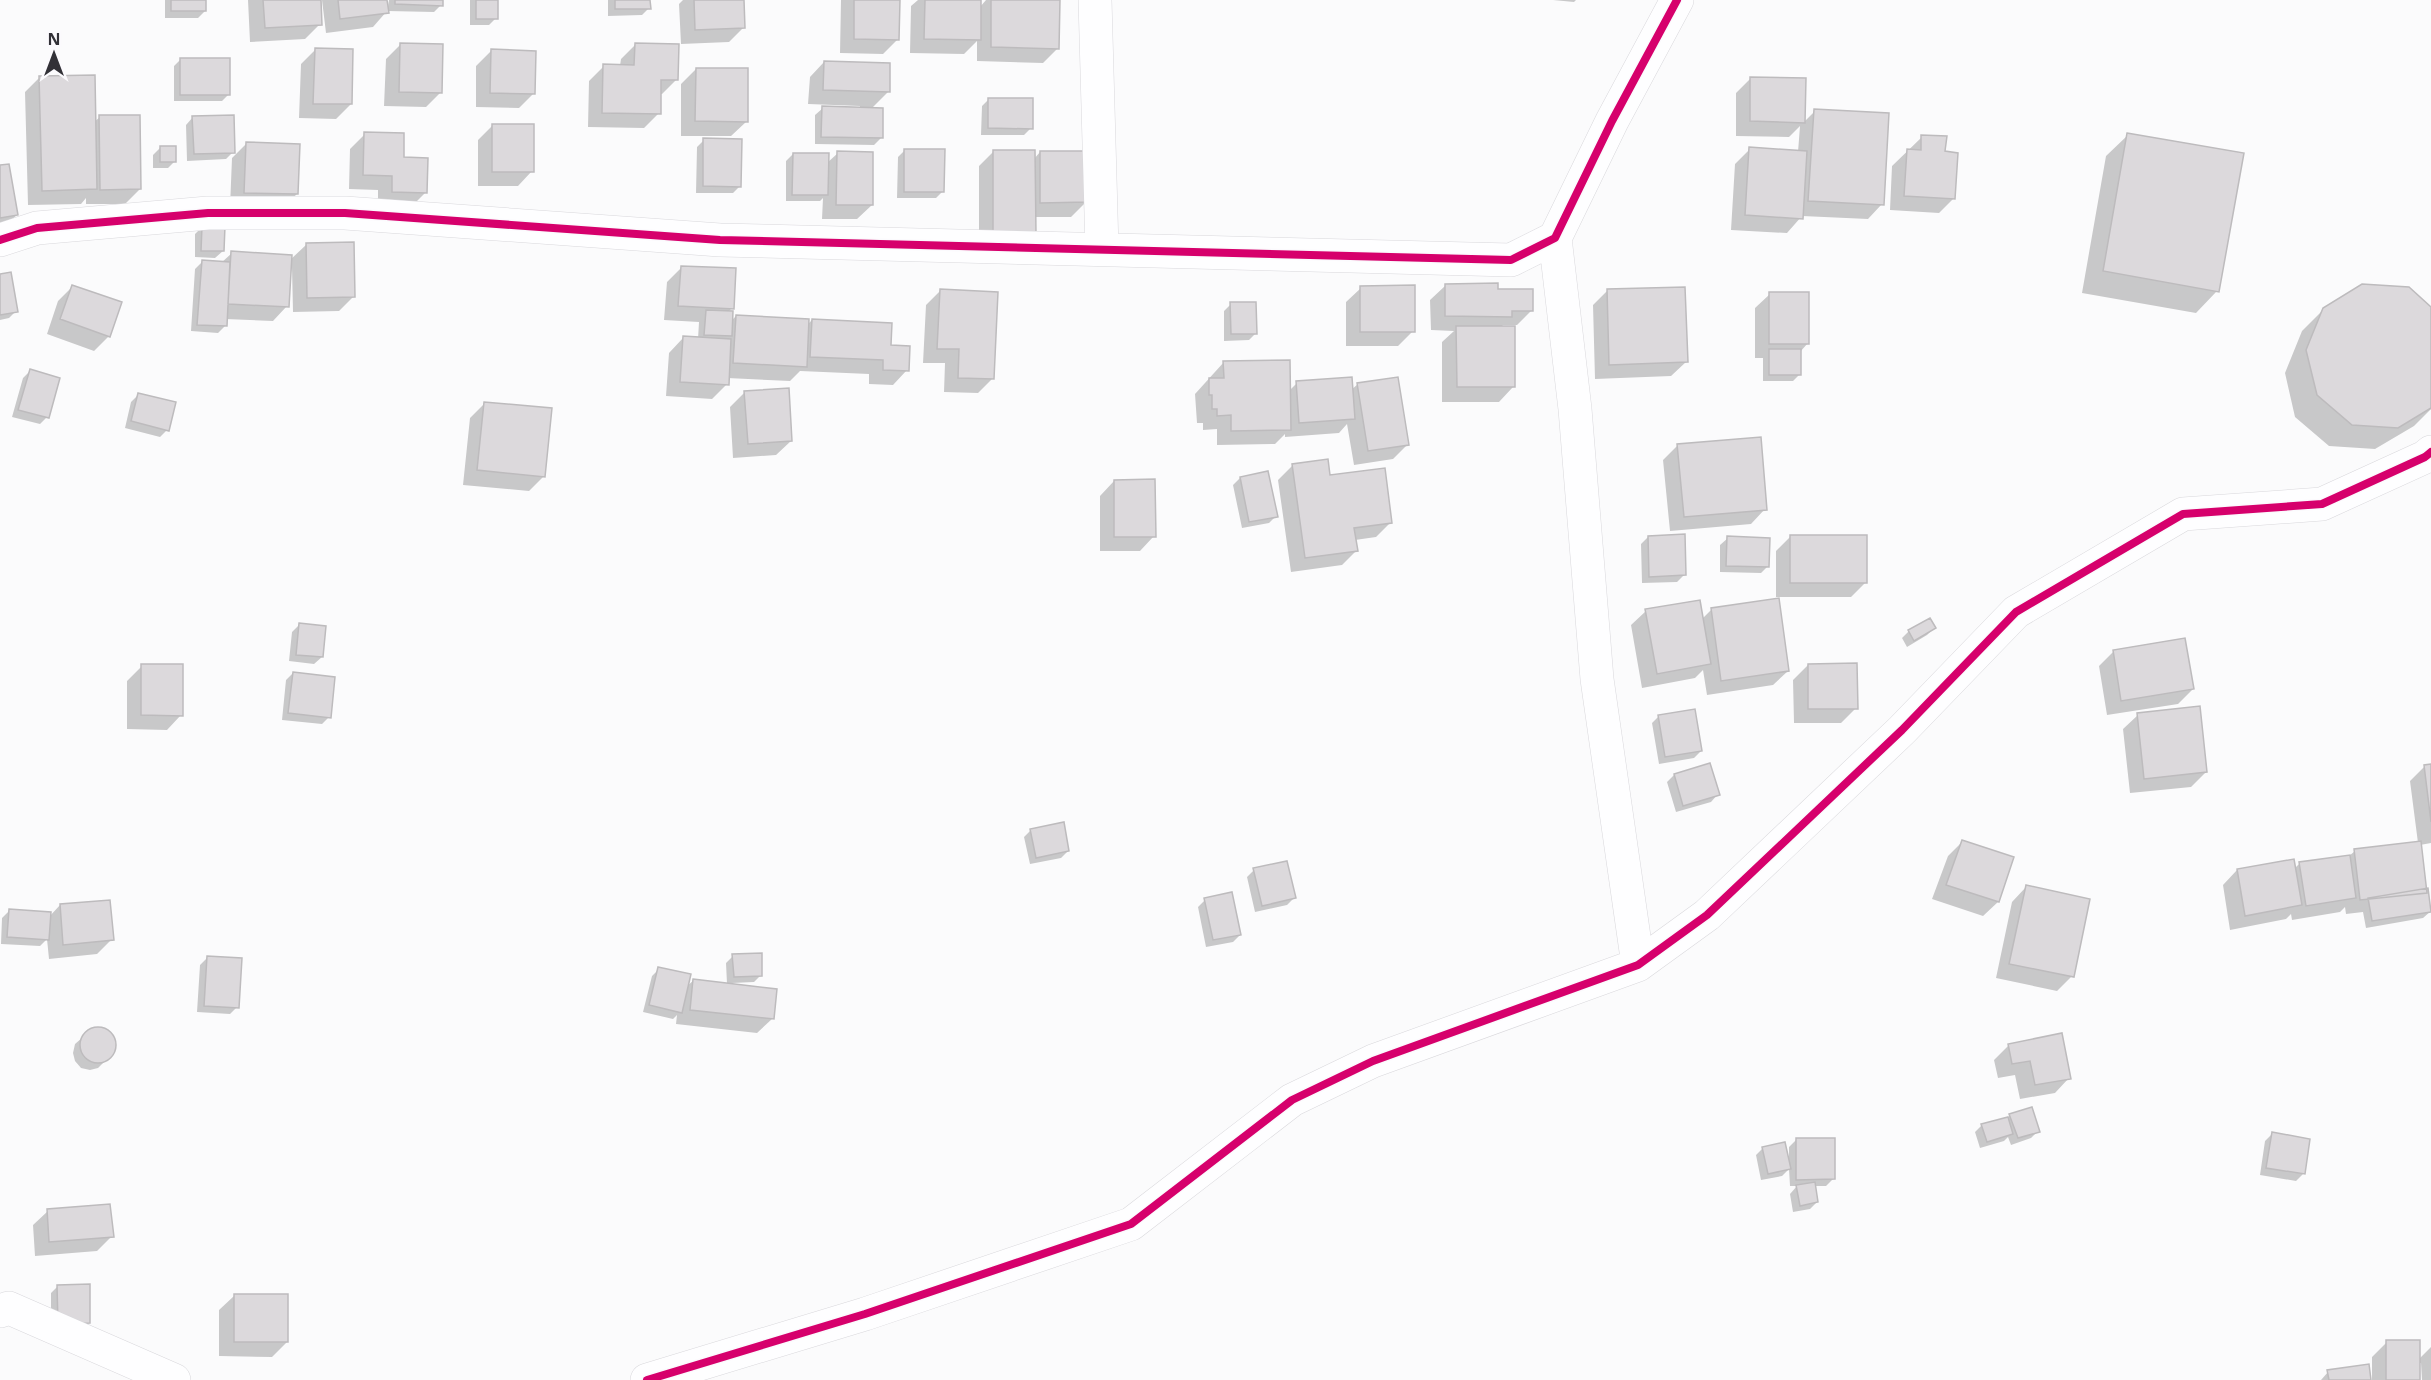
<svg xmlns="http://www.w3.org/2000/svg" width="2431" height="1380" font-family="'Noto Sans',sans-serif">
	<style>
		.shadow { fill: #0003 }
		.building { fill: #dcd9dc; stroke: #bdbbbd; stroke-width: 1.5 }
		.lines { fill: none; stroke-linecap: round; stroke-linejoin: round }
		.minor-casing { stroke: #d9d8dc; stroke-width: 34 }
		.minor { stroke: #fefeff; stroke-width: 33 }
		.cycleway-casing { stroke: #fbfafd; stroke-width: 11 }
		.cycleway { stroke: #d6006c; stroke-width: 8 }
	</style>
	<rect width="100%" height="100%" fill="#fbfbfc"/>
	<path class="shadow" d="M165,0H205V11L198,18H165Z
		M248,0H319L320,24L305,39L250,42Z
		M322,0H386L387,6H388L389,0H442L441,5L434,12L387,11L373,27L326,33Z
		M470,0H496V18L489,25H470Z
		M608,0H649V8L642,15L608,16Z
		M683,0H743L744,27L729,42L681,44L679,4Z
		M841,0H898V39L883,54L840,53Z
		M918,0H980V7L986,0H1059L1058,48L1043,63L977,61V41L964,54L910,53L911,6Z
		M1553,0H1576L1574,2Z
		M400,45L441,92L426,107L384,106L386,59Z
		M635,45L677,79L662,94H660L659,113L644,128L588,127L589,81L604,66H620L621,59Z
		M315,50L351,104L336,119L299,118L301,64Z
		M491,51L534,93L519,108L476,107V66Z
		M181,59L229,94L222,101H174V66Z
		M824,62L888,92L871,109L881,138L874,145L815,144V115L823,108L860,109V106L808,104L810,77Z
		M696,69L746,122L731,136H681V84Z
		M40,77L94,122L100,117L140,189L125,204H86V198L81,204L28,205L25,92Z
		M1751,78L1804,122L1815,111L1882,204L1868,219L1802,216L1787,233L1731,230L1735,164L1750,149L1798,152L1800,126L1789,137L1736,136V93Z
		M989,99L1031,128L1024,135H981L982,106Z
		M193,117L233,152L226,159L187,161L186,125Z
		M492,126L532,171L518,186H478V140Z
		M365,134L402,158L426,192L411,207L378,206V190L349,189L350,149Z
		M2128,135L2217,291L2196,313L2082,293L2106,156Z
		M1922,137L1944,153L1954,198L1939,213L1890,210L1892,166Z
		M704,140L740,186L733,193H696L697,147Z
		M247,143L297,194L282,208L230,207L232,158Z
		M161,147L175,161L168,168H153V155Z
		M905,150L943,191L936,198H897L898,157Z
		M993,152L1034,159L1040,152L1086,202L1071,217H1034L979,248V166Z
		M838,153L872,205L857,219H822L823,198L820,201H786V161L793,154L827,163Z
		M0,167L17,215L0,230Z
		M202,227L223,251L215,258L195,257V234Z
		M307,244L354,296L339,311L293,312L292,268H290L287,306L273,321L225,319V326L218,333L191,331L195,269L202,262L221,263L232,253L290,260Z
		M682,267L732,308L728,312L731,321L736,316L807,325L812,320L889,347L907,370L893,385L869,384V374L800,371L790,381L727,378V384L712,399L666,396L669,353L683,338L698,339L699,322L664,320L667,282Z
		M0,275L16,311L9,318L0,320Z
		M73,286L109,336L94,351L47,334L58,301Z
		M1445,286L1497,291L1532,310L1517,325H1503L1500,328L1513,387L1499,402H1442V342L1454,331L1431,330L1430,300Z
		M1361,288L1413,331L1398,346H1346V302Z
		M941,290L992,379L978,393L944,392L945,363H923L926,305Z
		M1608,290L1686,362L1671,376L1595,379L1593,305Z
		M1770,294L1808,343L1800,352V374L1793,381H1763V358H1755V308Z
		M1231,304L1256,333L1249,340L1224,341V311Z
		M2324,309H2431V409L2414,426L2375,449L2329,446L2295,417L2285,373L2302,331Z
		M1224,362L1289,391L1297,383L1351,390L1358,384L1407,445L1393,459L1354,465L1347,424L1339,433L1285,437V434L1275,444L1217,445V429L1203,430V423H1197L1195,394Z
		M30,371L47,417L40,424L12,417L23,378Z
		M745,392L791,441L776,455L733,458L730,407Z
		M138,395L167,430L160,437L125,428L131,402Z
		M485,403L544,476L529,491L463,485L470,418Z
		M1678,445L1765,509L1751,524L1670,531L1663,460Z
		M1292,466L1329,477L1391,522L1376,537L1355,540L1357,550L1342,565L1291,572L1278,480Z
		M1240,478L1276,516L1269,523L1242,528L1233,485Z
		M1114,481L1154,536L1140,551H1100V496Z
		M1648,537L1684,575L1677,582L1642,583L1641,544Z
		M1790,537L1866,582L1851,597H1776V551Z
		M1728,538L1768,566L1761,573L1720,572V545Z
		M1712,609L1788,671L1773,685L1707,695L1703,670L1695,678L1642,688L1631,625L1646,611L1702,619Z
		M1929,620L1934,628L1927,635L1907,647L1902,638L1909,631Z
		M299,625L322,657L314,664L289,661L292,632Z
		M2114,651L2193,689L2178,704L2107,715L2099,666Z
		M1808,665L1856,708L1841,723H1794L1793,680Z
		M142,666L181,715L167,730L127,729V681Z
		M293,673L329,717L322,724L282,720L286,680Z
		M2138,715L2206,772L2191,787L2130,793L2123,729Z
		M1659,716L1701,751L1694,758L1659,764L1652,723Z
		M2425,766H2431V843L2420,845L2426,894L2431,911L2423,918L2366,928L2363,912L2346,914L2345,907L2340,912L2292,920L2291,914L2286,919L2230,930L2223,885L2237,870L2294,869L2300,863L2349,856L2355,851L2418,843L2410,781Z
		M1674,775L1718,794L1711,802L1676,812L1667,782Z
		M1031,830L1068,851L1061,858L1030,864L1024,837Z
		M1962,842L1998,902L1983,916L1932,899L1948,856Z
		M1254,870L1294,898L1287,905L1255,912L1247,877Z
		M2026,887L2072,976L2057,991L1996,978L2012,902Z
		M1205,900L1240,935L1233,942L1206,947L1198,907Z
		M60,905L112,939L97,954L49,959L47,939L40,946L1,944L2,918L9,911L49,917Z
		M733,956L761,975L754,982L732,983L772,1019L757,1033L676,1024L677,1015L673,1019L643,1012L652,976L659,969L686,987L694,980L727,984L726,963Z
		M207,958L237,1007L230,1014L197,1012L200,965Z
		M98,1028L106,1031L113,1037L115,1046L112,1054L98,1068L90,1070L81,1068L75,1061L73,1053L75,1044L90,1031Z
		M2009,1045L2069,1078L2055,1093L2020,1099L2015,1075L1998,1078L1994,1060Z
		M2010,1115L2038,1131L2031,1138L2011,1145L2008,1137L2004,1141L1980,1148L1975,1132L1982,1125L2007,1119Z
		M2272,1134L2309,1140L2303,1174L2296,1181L2260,1175L2265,1141Z
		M1796,1140L1833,1179L1826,1186H1814L1817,1202L1810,1209L1793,1212L1790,1194L1797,1186H1790L1789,1169L1782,1176L1761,1180L1756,1155L1763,1148L1789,1162V1147Z
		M48,1211L112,1236L97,1251L35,1256L33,1225Z
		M58,1286L89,1323L81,1330L51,1331V1293Z
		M234,1296L287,1342L272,1357L219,1356V1310Z
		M2387,1342L2419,1359L2431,1347V1380H2422L2421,1363H2419V1380H2372V1357Z
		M2328,1372L2370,1380H2321Z"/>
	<path class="building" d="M171,0H206V11H171Z
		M263,0H321L322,25L265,28Z
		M338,0H387L389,13L340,19Z
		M395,0H443V6L395,4Z
		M476,0H498V19H476Z
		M615,0H650L651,9H615Z
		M694,0H744L745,28L695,30Z
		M854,0H900L899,40L854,39Z
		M925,0H981V40L924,39Z
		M991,0H1060L1059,49L991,47Z
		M400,43L443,44L442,93L399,92Z
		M635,43L679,44L678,80H661V114L602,113L603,64L634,65Z
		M315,48L353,49L352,104H313Z
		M491,49L536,51L535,94L490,93Z
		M180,58H230V95H180Z
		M824,61L890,63V92L823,90Z
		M696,68H748V122L695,121Z
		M95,75L97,189L42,191L39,76Z
		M1750,77L1806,78L1805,123L1750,121Z
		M988,98H1033V129L988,128Z
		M822,106L883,108V138L821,137Z
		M1814,109L1889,113L1884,205L1808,201Z
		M99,115H140L141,189L100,190Z
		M234,115L235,153L194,154L192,116Z
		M492,124H534V172H492Z
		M364,132L404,133V157L428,158L427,193L392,192V176L363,175Z
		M2127,133L2244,153L2219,292L2103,271Z
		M1921,135L1947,136L1945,151L1958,153L1955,199L1904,196L1907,149L1921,150Z
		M703,138L742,139L741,187L703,186Z
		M246,142L300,144L298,194L244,193Z
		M160,146H176V162H160Z
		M1749,147L1807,151L1803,219L1745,215Z
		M904,149H945L944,192H904Z
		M993,150H1035L1036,234H993Z
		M837,151L873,152V205H836Z
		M1040,151H1087V202L1040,203Z
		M793,153H829L828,195H792Z
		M9,164L18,215L0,218V165Z
		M202,226H225L224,251H201Z
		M354,242L355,297L307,298L306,243Z
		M231,251L292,255L289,307L228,304Z
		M202,260L230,262L227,326L197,325Z
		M681,266L736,268L734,309L678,306Z
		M11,272L18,312L0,315V274Z
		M1498,283V289H1533V311H1512V317L1445,316V284Z
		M2362,284L2409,287L2431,307V408L2398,428L2352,425L2317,395L2306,350L2323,308Z
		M72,285L122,302L110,337L60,319Z
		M1415,285V332H1360V286Z
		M1685,287L1688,362L1609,365L1607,289Z
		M940,289L998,292L994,379L958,378L959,349H937Z
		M1769,292H1809V344H1769Z
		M1230,302H1256L1257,334H1231Z
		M706,310L733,311L732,336L704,335Z
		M736,315L809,319L807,367L733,363Z
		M812,319L892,323L891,345L910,346L909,371L883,370V360L810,357Z
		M1456,326H1515V387H1457Z
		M683,336L731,339L729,385L680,382Z
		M1769,349H1801V375H1769Z
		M1290,360L1291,430L1231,431V415L1217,416V409H1212V395H1209V378H1224L1223,361Z
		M30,369L60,378L49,418L18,410Z
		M1352,377L1355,419L1299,423L1296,381Z
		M1398,377L1409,445L1368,451L1357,383Z
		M789,388L792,441L748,444L744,391Z
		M138,393L176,402L169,431L131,421Z
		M484,402L552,408L545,477L477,470Z
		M1761,437L1767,510L1684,517L1677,444Z
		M1328,459L1330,475L1385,468L1392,523L1354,528L1358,551L1305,558L1292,464Z
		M1268,471L1278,517L1249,522L1240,477Z
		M1155,479L1156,537H1114V480Z
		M1685,534L1686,575L1649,577L1648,536Z
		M1790,535H1867V583H1790Z
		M1727,536L1770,538L1769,567L1726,566Z
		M1779,598L1789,671L1721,681L1711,608Z
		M1700,600L1711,664L1657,674L1645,609Z
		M1930,618L1936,628L1914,641L1908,630Z
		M299,623L326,626L323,657L296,655Z
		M2185,638L2194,689L2121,701L2113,650Z
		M1857,663L1858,709H1808V664Z
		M141,664H183V716L141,715Z
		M293,672L335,677L331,718L288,713Z
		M2200,706L2207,772L2144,779L2137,713Z
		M1695,709L1702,751L1665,757L1658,715Z
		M1710,763L1720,795L1683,806L1674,774Z
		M2431,764V822L2424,765Z
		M1064,822L1069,851L1036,858L1030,829Z
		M1962,840L2014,857L1999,902L1946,885Z
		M2421,841L2427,893L2360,900L2354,849Z
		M2350,855L2356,898L2306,906L2299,862Z
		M2294,859L2302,905L2245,916L2237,869Z
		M1287,861L1296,898L1262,906L1253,868Z
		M2026,885L2090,899L2074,977L2009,964Z
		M2428,888L2431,912L2372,921L2368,898Z
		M1232,892L1241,935L1213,940L1204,898Z
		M110,900L114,940L63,945L60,904Z
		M9,909L51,912L49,940L7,937Z
		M762,953V976L734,977L732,954Z
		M207,956L242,958L239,1008L204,1006Z
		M658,967L691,974L682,1013L649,1005Z
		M693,979L777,989L774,1019L690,1010Z
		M80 1045a18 18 0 1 1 36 0a18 18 0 1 1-36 0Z
		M2062,1033L2071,1079L2035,1085L2030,1061L2012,1064L2008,1044Z
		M2032,1107L2040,1132L2018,1138L2009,1114Z
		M2008,1117L2013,1134L1987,1142L1981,1124Z
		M2272,1132L2310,1139L2305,1174L2266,1168Z
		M1796,1138H1835V1179L1796,1180Z
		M1785,1142L1791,1169L1768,1174L1762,1147Z
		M1815,1182L1818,1202L1800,1206L1796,1185Z
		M110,1204L114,1237L49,1242L47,1209Z
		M90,1284V1323L58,1324L57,1285Z
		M234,1294H288V1342H234Z
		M2386,1340H2420V1380H2386Z
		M2369,1364L2371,1380H2329L2327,1370Z"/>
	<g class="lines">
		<defs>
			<path id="minor" d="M1095,0L1102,249
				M1555,238L1575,409L1597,679L1638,965
				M0,240L37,228L208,213H345L720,240L1511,260L1555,238L1612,121L1677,0
				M0,1311L9,1308L174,1380
				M647,1380L865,1314L1131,1224L1292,1100L1373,1061L1638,965L1707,915L1902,730L2016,612L2183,514L2322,504L2425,457L2431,452"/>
		</defs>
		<use href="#minor" class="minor-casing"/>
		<use href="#minor" class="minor"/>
		<defs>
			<path id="cycleway" d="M0,240L37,228L208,213H345L720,240L1511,260L1555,238L1612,121L1677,0
				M647,1380L865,1314L1131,1224L1292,1100L1373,1061L1638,965L1707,915L1902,730L2016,612L2183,514L2322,504L2425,457L2431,452"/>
		</defs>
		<use href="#cycleway" class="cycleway-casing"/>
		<use href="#cycleway" class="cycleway"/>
	</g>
	<g transform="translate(54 54)" stroke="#fbfafd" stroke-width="4.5" paint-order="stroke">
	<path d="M0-4.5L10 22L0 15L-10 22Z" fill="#323137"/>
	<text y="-9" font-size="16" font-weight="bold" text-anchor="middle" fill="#323137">N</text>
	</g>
</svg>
